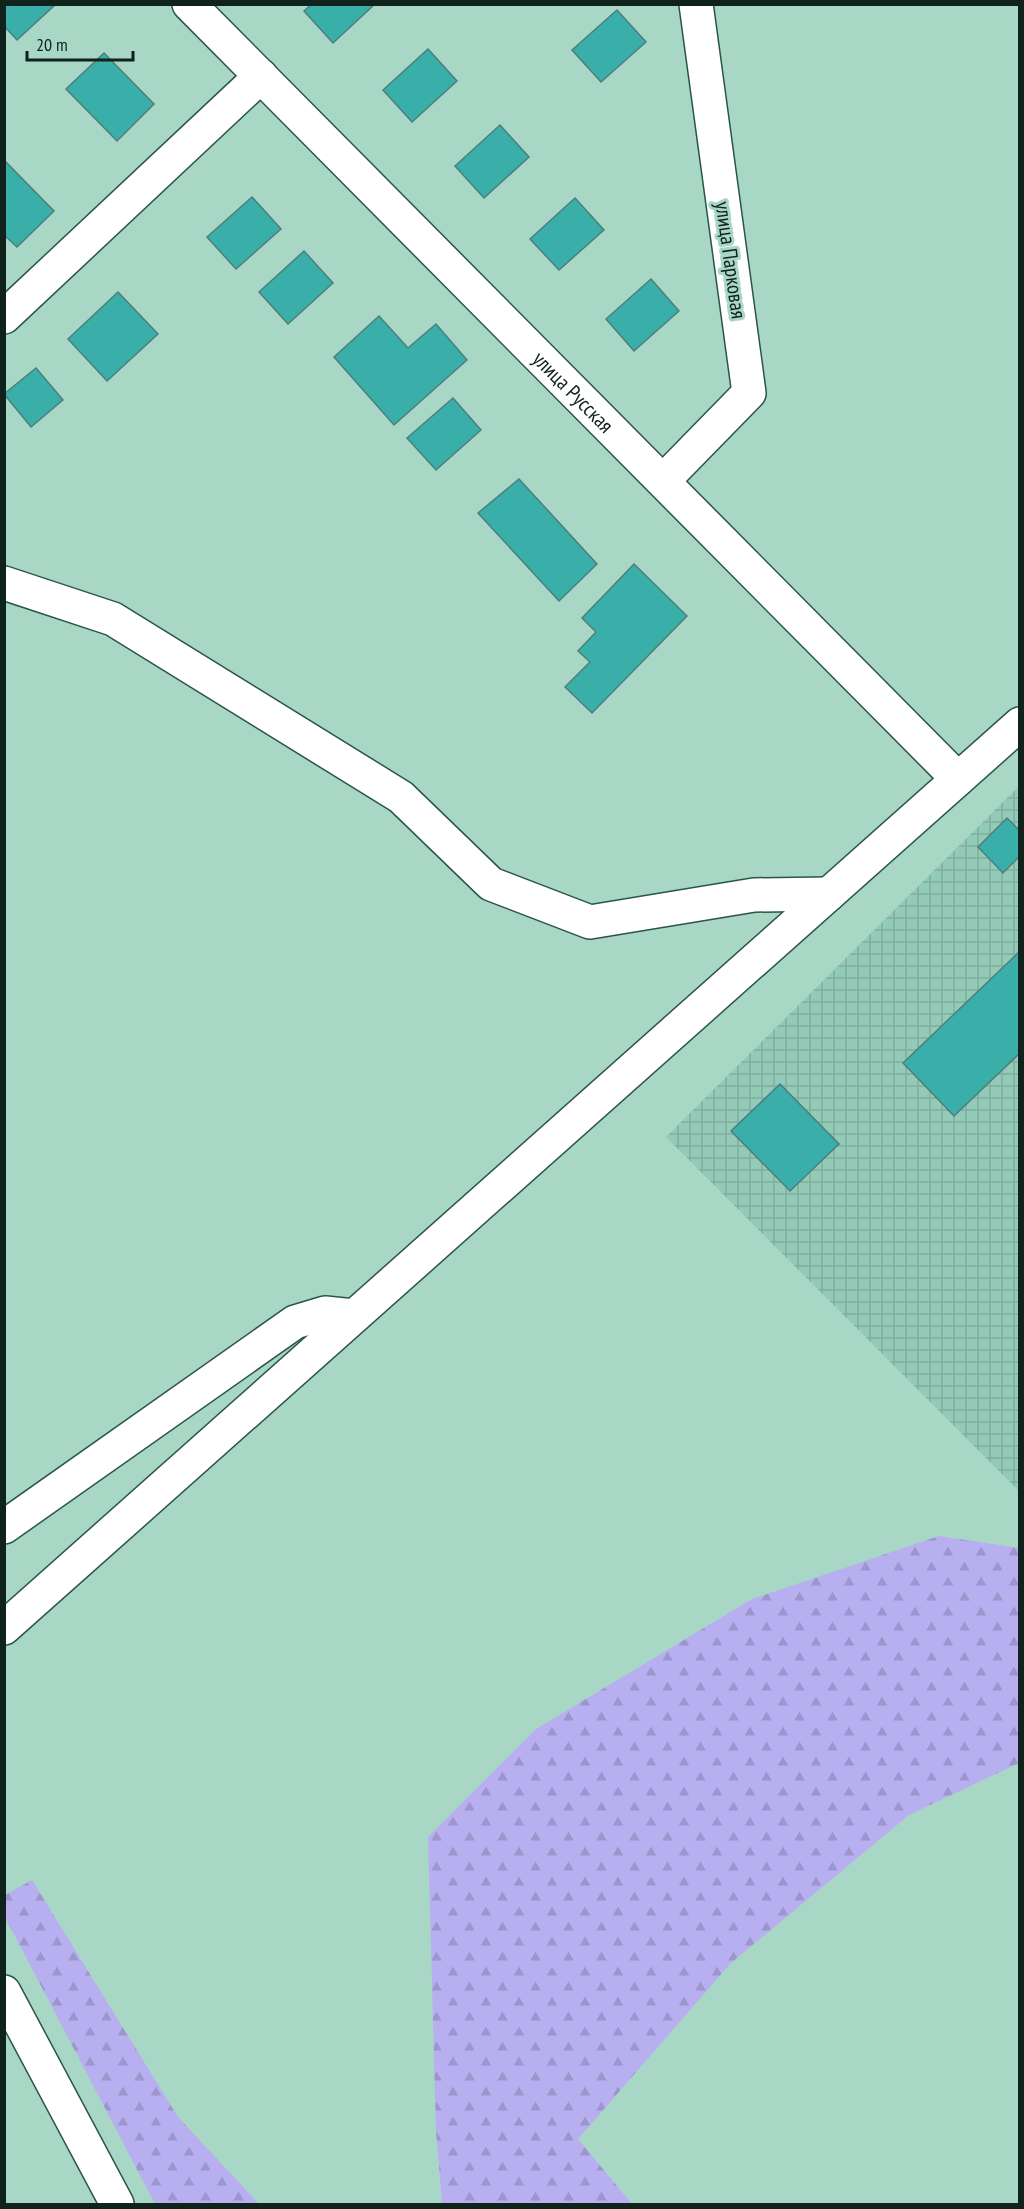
<svg xmlns="http://www.w3.org/2000/svg" width="1024" height="2209" font-family="'PT Sans Narrow',sans-serif">
	<style>
		.industrial { fill: url(#industrial-grid) }
		.forest { fill: url(#forest-firs) }
		.building { fill: #3aaea8; stroke: #4d7f7c; stroke-width: 1.5 }
		.lines { fill: none; stroke-linecap: round; stroke-linejoin: round }
		.minor-casing { stroke: #2a5547; stroke-width: 36 }
		.minor { stroke: #fff; stroke-width: 33 }
		.labels { text-anchor: middle; dominant-baseline: central; stroke-width: 6; stroke-linejoin: round; paint-order: stroke }
		.street-label { font-size: 21px; fill: #10221c; stroke: #a8d7c6 }
	</style>
	<defs>
		<pattern id="industrial-grid" width="8" height="8" patternUnits="userSpaceOnUse" patternTransform="scale(1.5)"><rect width="8" height="8" fill="#94cbb8"/><path d="M0 4h8M4 0v8" fill="none" stroke="#7fae9e"/></pattern>
		<pattern id="forest-firs" width="22" height="20" patternUnits="userSpaceOnUse" patternTransform="scale(1.5)"><rect width="22" height="20" fill="#b8aff0"/><path d="M5 1l3.5 6h-7zM16 11l3.5 6h-7z" fill="#9d96cd"/></pattern>
	</defs>
	<rect width="100%" height="100%" fill="#a8d7c6"/>
	<path class="industrial" d="M1019,786V1491L666,1137Z"/>
	<path class="forest" d="M939,1536L1019,1548V1763L909,1815L731,1963L578,2139L632,2204H442L436,2131L428,1837L536,1729L752,1599Z
		M32,1880L178,2117L259,2204H155L5,1917V1895Z"/>
	<path class="building" d="M4,4H56L17,40L4,26Z
		M312,4H375L333,43L304,11Z
		M617,10L646,42L601,82L572,50Z
		M428,49L457,81L412,122L383,90Z
		M104,53L154,104L117,141L66,89Z
		M500,125L529,157L484,198L455,166Z
		M4,160L54,211L17,247L4,235Z
		M252,197L281,229L236,269L207,237Z
		M575,198L604,230L559,270L530,239Z
		M304,251L333,283L288,324L259,292Z
		M651,279L679,311L634,351L606,319Z
		M118,292L158,334L107,381L68,339Z
		M379,316L408,348L436,324L467,360L394,425L334,357Z
		M36,368L63,400L31,427L4,394Z
		M453,398L481,430L436,470L407,438Z
		M519,479L597,564L559,601L478,513Z
		M634,564L687,616L592,713L565,687L590,662L578,651L596,632L582,618Z
		M1007,818L1020,831V856L1003,873L978,847Z
		M1020,951V1053L954,1116L903,1063Z
		M780,1084L839,1144L790,1191L731,1131Z"/>
	<g class="lines">
		<defs>
			<g id="minor">
				<path id="s1" d="M189,4L958,779"/>
				<path d="M4,317L261,76"/>
				<path d="M663,481L749,393L696,4"/>
				<path d="M4,583L113,619L401,797L491,884L590,922L754,895L829,894"/>
				<path d="M4,1527L295,1322L325,1313L354,1316"/>
				<path d="M4,1628L1020,724"/>
				<path d="M4,1992L117,2204"/>
			</g>
		</defs>
		<use href="#minor" class="minor-casing"/>
		<use href="#minor" class="minor"/>
	</g>
	<g class="labels">
		<g class="street-label">
			<text transform="translate(731 260) rotate(82)">улица Парковая</text>
			<text stroke="none"><textPath href="#s1" startOffset="546">улица Русская</textPath></text>
		</g>
	</g>
	<rect width="1024" height="2209" fill="none" stroke="#10221c" stroke-width="12"/>
	<path d="M27 51v9h106v-9" fill="none" stroke="#10221c" stroke-width="3"/>
	<text x="36" y="51" font-size="18" fill="#10221c" stroke="#a8d7c6" stroke-width="4.5" paint-order="stroke">20 m</text>
</svg>
